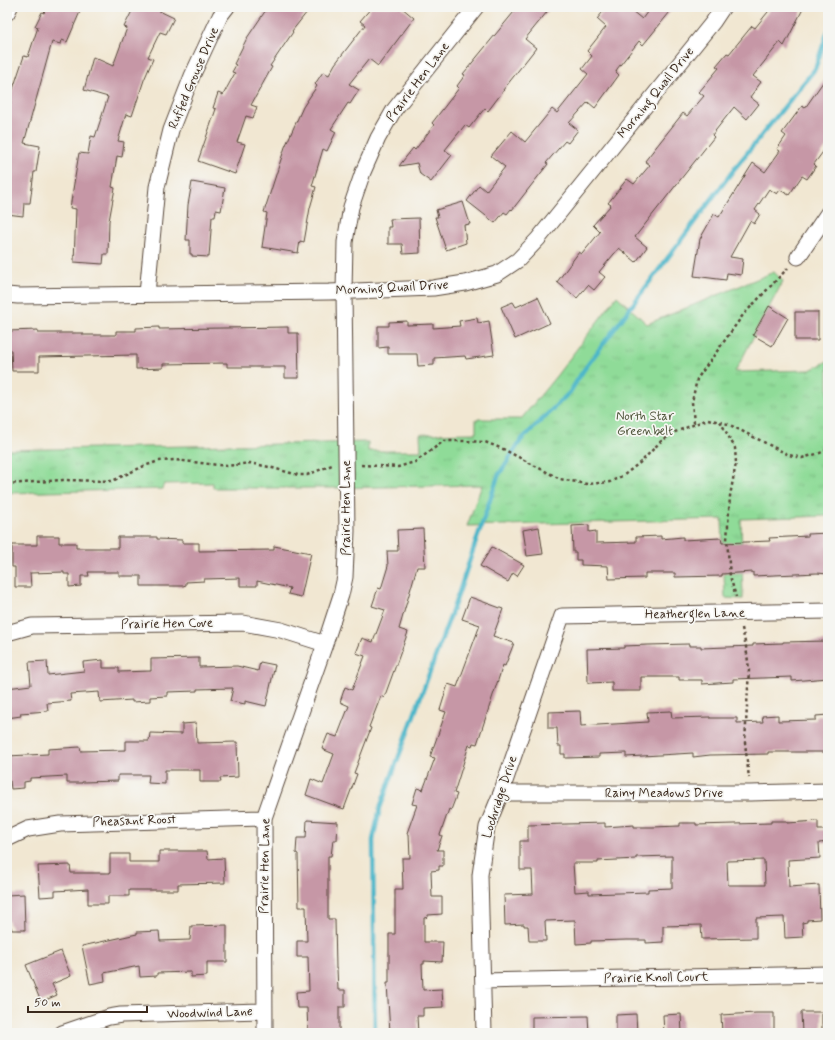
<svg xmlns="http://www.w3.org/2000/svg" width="835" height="1040" font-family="Mynerve,sans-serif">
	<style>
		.park { fill: url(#park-tufts); stroke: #65825b }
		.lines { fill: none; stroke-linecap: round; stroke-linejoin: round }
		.stream { stroke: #4cb6c9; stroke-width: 4.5 }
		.building { fill: #c697a6; fill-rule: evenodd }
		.minor-casing { stroke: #564639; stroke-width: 17 }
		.path { stroke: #564639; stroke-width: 2.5; stroke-dasharray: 3 3; stroke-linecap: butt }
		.minor { stroke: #fff; stroke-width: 15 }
		.labels { text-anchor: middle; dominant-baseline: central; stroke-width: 3.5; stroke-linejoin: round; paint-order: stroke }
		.street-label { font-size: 13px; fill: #3b2a1e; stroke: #f6f6f2 }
		.park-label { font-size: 13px; fill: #50563c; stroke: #f6f6f2 }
	</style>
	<defs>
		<pattern id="park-tufts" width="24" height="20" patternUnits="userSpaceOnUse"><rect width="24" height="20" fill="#8fdb98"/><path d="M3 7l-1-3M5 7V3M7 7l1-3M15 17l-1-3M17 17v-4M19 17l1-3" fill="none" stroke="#7cbc83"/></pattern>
	</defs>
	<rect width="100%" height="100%" fill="#f6f6f2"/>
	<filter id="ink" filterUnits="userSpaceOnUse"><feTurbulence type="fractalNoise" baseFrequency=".025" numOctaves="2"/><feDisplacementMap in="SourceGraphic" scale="8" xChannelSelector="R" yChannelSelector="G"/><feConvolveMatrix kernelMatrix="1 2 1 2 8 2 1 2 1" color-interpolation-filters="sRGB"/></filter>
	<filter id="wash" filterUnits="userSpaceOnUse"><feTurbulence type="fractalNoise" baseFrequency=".012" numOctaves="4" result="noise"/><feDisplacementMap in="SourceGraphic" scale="16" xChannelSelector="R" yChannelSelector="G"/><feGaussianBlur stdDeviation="0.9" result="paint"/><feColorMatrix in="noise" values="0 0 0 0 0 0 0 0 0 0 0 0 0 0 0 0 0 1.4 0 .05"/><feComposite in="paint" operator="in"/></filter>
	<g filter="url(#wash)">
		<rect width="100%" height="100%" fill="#f1e7d2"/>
		<path class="park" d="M774,272L783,281L735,372L810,370L828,361V516L741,519L743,599L725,598L722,519L467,526L482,485L332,488H213V483L164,484L162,489L7,493V450L368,442V451H421L420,434L476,433V419H521L557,375L617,296L647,324Z"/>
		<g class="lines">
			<path class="stream" d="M375,1033L373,840L380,808L459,592L498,476L521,440L570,392L583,371L735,168L815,69L828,31"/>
		</g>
		<g id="blocks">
			<path class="building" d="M46,7H82L67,42L62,40L61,44L52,42L24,143L40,146L36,172H34L30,203H24L23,216L7,214V114L11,102L9,101L24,56L28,57L38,27L35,26L42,12L44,13Z
				M134,7H151L174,18L166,34L160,32L148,57L153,59L144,80L132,116L126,114L118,141L124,142L122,157L117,156L112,187L115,188L109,221L108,254H104L103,264L74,262L76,209L70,208L79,153L88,154L91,136L95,137L108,97L84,90L93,57L113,66L127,28L124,27Z
				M268,7H311L292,31L293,32L270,66L272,67L251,105L257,107L253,118L246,116L237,142L245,144L235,174L198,161L216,109L213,108L218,93L223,95L235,73L232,72L236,65L234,64L247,38Z
				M372,7H401L414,18L378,66L369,59L349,84L359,90L350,104L348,103L331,129L336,132L327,151L323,149L312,186L316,187L310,208L304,242L300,241L298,253L262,247L267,213L264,212L285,147L303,107L317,86L315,84L323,72L329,75L335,64L365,25L360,21Z
				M518,7H551L525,39L536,48L503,90H504L488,111L485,108L469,128L465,125L445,150L452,155L431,182L420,174L417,163L399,166L413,148L415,150L434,125L432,123L459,88L457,86L465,75L463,74Z
				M607,7L617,13L623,7H627L642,19L651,7H674L643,45L639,41L617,69L616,72L619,75L595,108L588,102L569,123L578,130L568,143L565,141L546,163L548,164L512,210L511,209L507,214L504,212L495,223L467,201L479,185L486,191L505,167L491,156L512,131L525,142L552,109L557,113L588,74L582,69L592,56L587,51L606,27L597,19Z
				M772,7H804L784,46L780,42L753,76L761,82L750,97L759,104L747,119L734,107L712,135L714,137L635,237L647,247L636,262L619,248L599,272L605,277L594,290L588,285L577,298L557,282L579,252L582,254L600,232L593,225L611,205L608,203L627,179L634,184L650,165L645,161L683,113L687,116L704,96L699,92L719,68L716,66L727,53L729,54L752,26L755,28Z
				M828,75V145L814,164L816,166L807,179L802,176L789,195L780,190L777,194L769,189L755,210L760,214L754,224L750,221L730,257L743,259L741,275L727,273L726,280L694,276L700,239L714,214L719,217L753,163L765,172L780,151L777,149L786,136L782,133L802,106L805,108Z
				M192,182L225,188L221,211L216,210L215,217H212L209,257L192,256V254H190V240H186L188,205Z
				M463,202L470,224L464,225L466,243L446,250L435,217H438L436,210Z
				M419,218L420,253L403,254L402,244H388V227H391L390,219Z
				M538,297L550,323L515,339L501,307L513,302L516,307Z
				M769,306L788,318L772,346L753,335Z
				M795,312H818V340H795Z
				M477,318L478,323L489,321L494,355L466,359L465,356L434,358V365L418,366L417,354H388V347L378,348V326H389V322L407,321V325L433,324V328L460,326L459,321Z
				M159,327V329L288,327V333H298L299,378H285V367H227V363L163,364V368L136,369V355L39,357V371H12L11,350H8V331L38,330V333H83V335H116V331H136V328Z
				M589,525V532L596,531V543L636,542V537L661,536V539L683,537V540L721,538L722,543L770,541L769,538L808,536V534L828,533V574L817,573L753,576V572L722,574V576L675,577V573H645V578L609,579L608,566L581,565V560H576V552H573L572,526Z
				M539,527L543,554L527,556L523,530Z
				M423,529L425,567H417L399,629L408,632L384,698L381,696L369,727L371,728L354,773L357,774L344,809L306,795L311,779L323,784L334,754L322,749L328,734L337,737L349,706L340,702L345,687L352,690L365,656L356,653L362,638L373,642L385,610L372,606L378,588L381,589L388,566L387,551H398L397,530Z
				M37,536H59V543H76V548H118V537H157V539L182,540V543H199V551L274,550V546L311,553L301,597L288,594L290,588L257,581V586H240V578L204,579V581L186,582V585L183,586H141V576H119V572H88L89,576H81V586L69,587V574H64V572L30,573L31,587H15V567H12V545H37Z
				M492,547L524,565L517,576L513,573L508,582L480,566Z
				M470,597L503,609L493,636L514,643L505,666L503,665L477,744L473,743L472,746L469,745L454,793L457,794L451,810L449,809L440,835L442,836L437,850H443V866H439V870L431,871L432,897H442V914L428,915V917L424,918V942H443L442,962L424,961V964H422L423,990L442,989L443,1007L423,1008V1016H417L418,1033H390L387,983H389V934H395V889H403L402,858H410L409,834L407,833L417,805L412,804L417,788L423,790L435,758L430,757L446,712L440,710L448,684L457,687L480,625L462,619Z
				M828,641V678L792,681V677L733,679V682L702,684V680H679V677H641V691H612V682L588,683L587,649L624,648V646L648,645L689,644V646H701V648L753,646V644L783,643V642Z
				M199,658V667L237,666L258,671L260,662L275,665L266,706L245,701V704L230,701L233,688L197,689V691L167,692V696L150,697V701L132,702V700L100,702L99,692L70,694L71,701L47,703L48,711L20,713L21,716L7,718V688L31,685L29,662L47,661L48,675L84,671L83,662L103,660V668H119V672L151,671V659Z
				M580,711L581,726L648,722L647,712L671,711L672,718L710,717V718H737V723L763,722L762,716L778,715V721L816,720V716L828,715V752H768V754L710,755L693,757V753L626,757V753L599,754V757L565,758V754H561V746H558L557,728H548V712Z
				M196,723L197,743L237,742L238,777L220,778L221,782H200V770H165V784L148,783L149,775H118V781L82,782V783H67V776L30,778V781L24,782V788L11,789L10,781H7V756L48,754V749L80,747L81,751L126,750V741H149L150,733L182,734V724Z
				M307,820L338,822L337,840H333L331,856H328V919H335L336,969H337L338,990H345V1007H339V1033H308L307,1008H297L296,992L309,991L308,957H297V941H307L306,907H299L298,854L296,853L297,838H306Z
				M771,821H787V823L818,821V830H828V842L819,843L820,858L788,860L789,887L819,885L820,919L807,920V922L802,923L803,937L785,938L784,917L756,918V938L702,939L701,925L663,926V942L646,943V940H627L591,941V943L576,944L575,920L545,921L546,941H529L528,926H524V924L505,925L504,895L533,894L532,870H520V841H528V825L605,823V827L634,825V827H653L680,826V823H696V825L734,824L771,823ZM672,856V888L648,889V892L589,894V891L575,892L573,863H598V861L636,859V857ZM764,860L765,885H728L727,861Z
				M159,851H207L208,859L224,858L225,883L178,884V890H129V896H108V904H88V889L55,891V896L40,897L38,866L70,865L71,873H110V854H129V862H159Z
				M24,894L25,930H12L7,918V895Z
				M227,925V962H207V976L191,977V972L157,973V976L140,977L139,966L104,973L105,981L90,984L82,946L137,934V932L159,931L160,941L190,940L191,926Z
				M61,951L71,976L52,984L57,995L41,1002L26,965Z
				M801,1012H822V1033H802Z
				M756,1013H774V1033H722L721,1015Z
				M636,1014L637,1033H616V1015Z
				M681,1014L682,1033H664L663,1015Z
				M588,1016L589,1033H532V1017Z"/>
		</g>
	</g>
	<g filter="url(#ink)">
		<use href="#blocks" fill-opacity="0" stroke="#564639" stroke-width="1"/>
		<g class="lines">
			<defs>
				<path id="minor" d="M7,13L10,7
					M798,257L828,213
					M147,294L157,187L171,130L192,76L220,16L227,7
					M7,295L18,296L329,292L433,288L465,283L497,274L518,260L538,239L713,22L723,7
					M7,633L32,626L243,623L281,630L325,644
					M501,793H750L828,791
					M7,839L28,829L60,824L264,818
					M483,981L828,974
					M62,1033L109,1017L121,1015L264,1011
					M265,1033L264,818L325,644L341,595L345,577L347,531L344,292L345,242L351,207L363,172L378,138L394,110L476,7
					M484,1033L480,875L487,827L501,793L562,616L828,611"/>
			</defs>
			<use href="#minor" class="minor-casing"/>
			<path class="path" d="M720,421L735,448L736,463L730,496L727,540L730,576L736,597
				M694,423L692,402L697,379L743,315L788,268
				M361,465L398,467L415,462L444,441H464L485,442L503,449L560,479L587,484L610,482L624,475L642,461L660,442L675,432L708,419L728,424L789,455L802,458L820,453L828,449
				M7,484L63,480L112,481L144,466L159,461L175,460L227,466L250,463L269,467L298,475H307L332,465
				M742,628L746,647L749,669L745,743L749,778"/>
			<use href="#minor" class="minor"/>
		</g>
	</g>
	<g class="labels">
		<g class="street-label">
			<text transform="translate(194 78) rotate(-67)">Ruffed Grouse Drive</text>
			<text transform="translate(418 82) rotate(-53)">Prairie Hen Lane</text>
			<text transform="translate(656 93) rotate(-51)">Morning Quail Drive</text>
			<text transform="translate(392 288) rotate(-3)">Morning Quail Drive</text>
			<text transform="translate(346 508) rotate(-90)">Prairie Hen Lane</text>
			<text transform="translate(695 614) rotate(-1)">Heatherglen Lane</text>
			<text transform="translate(167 624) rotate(-1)">Prairie Hen Cove</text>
			<text x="664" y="793">Rainy Meadows Drive</text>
			<text transform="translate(500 797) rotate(-72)">Lochridge Drive</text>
			<text transform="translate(134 821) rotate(-2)">Pheasant Roost</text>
			<text transform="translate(265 866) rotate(-89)">Prairie Hen Lane</text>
			<text transform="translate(656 978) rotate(-1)">Prairie Knoll Court</text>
			<text transform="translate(210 1013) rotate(-2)">Woodwind Lane</text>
		</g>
		<g class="park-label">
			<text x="645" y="416">North Star<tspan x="645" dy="15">Greenbelt</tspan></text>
		</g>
	</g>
	<rect width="835" height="1040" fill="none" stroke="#f6f6f2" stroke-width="24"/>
	<path d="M28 1006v6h119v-6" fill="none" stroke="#3b2a1e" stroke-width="2"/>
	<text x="34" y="1006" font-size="12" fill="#3b2a1e" stroke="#f6f6f2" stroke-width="3" paint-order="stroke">50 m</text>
</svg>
